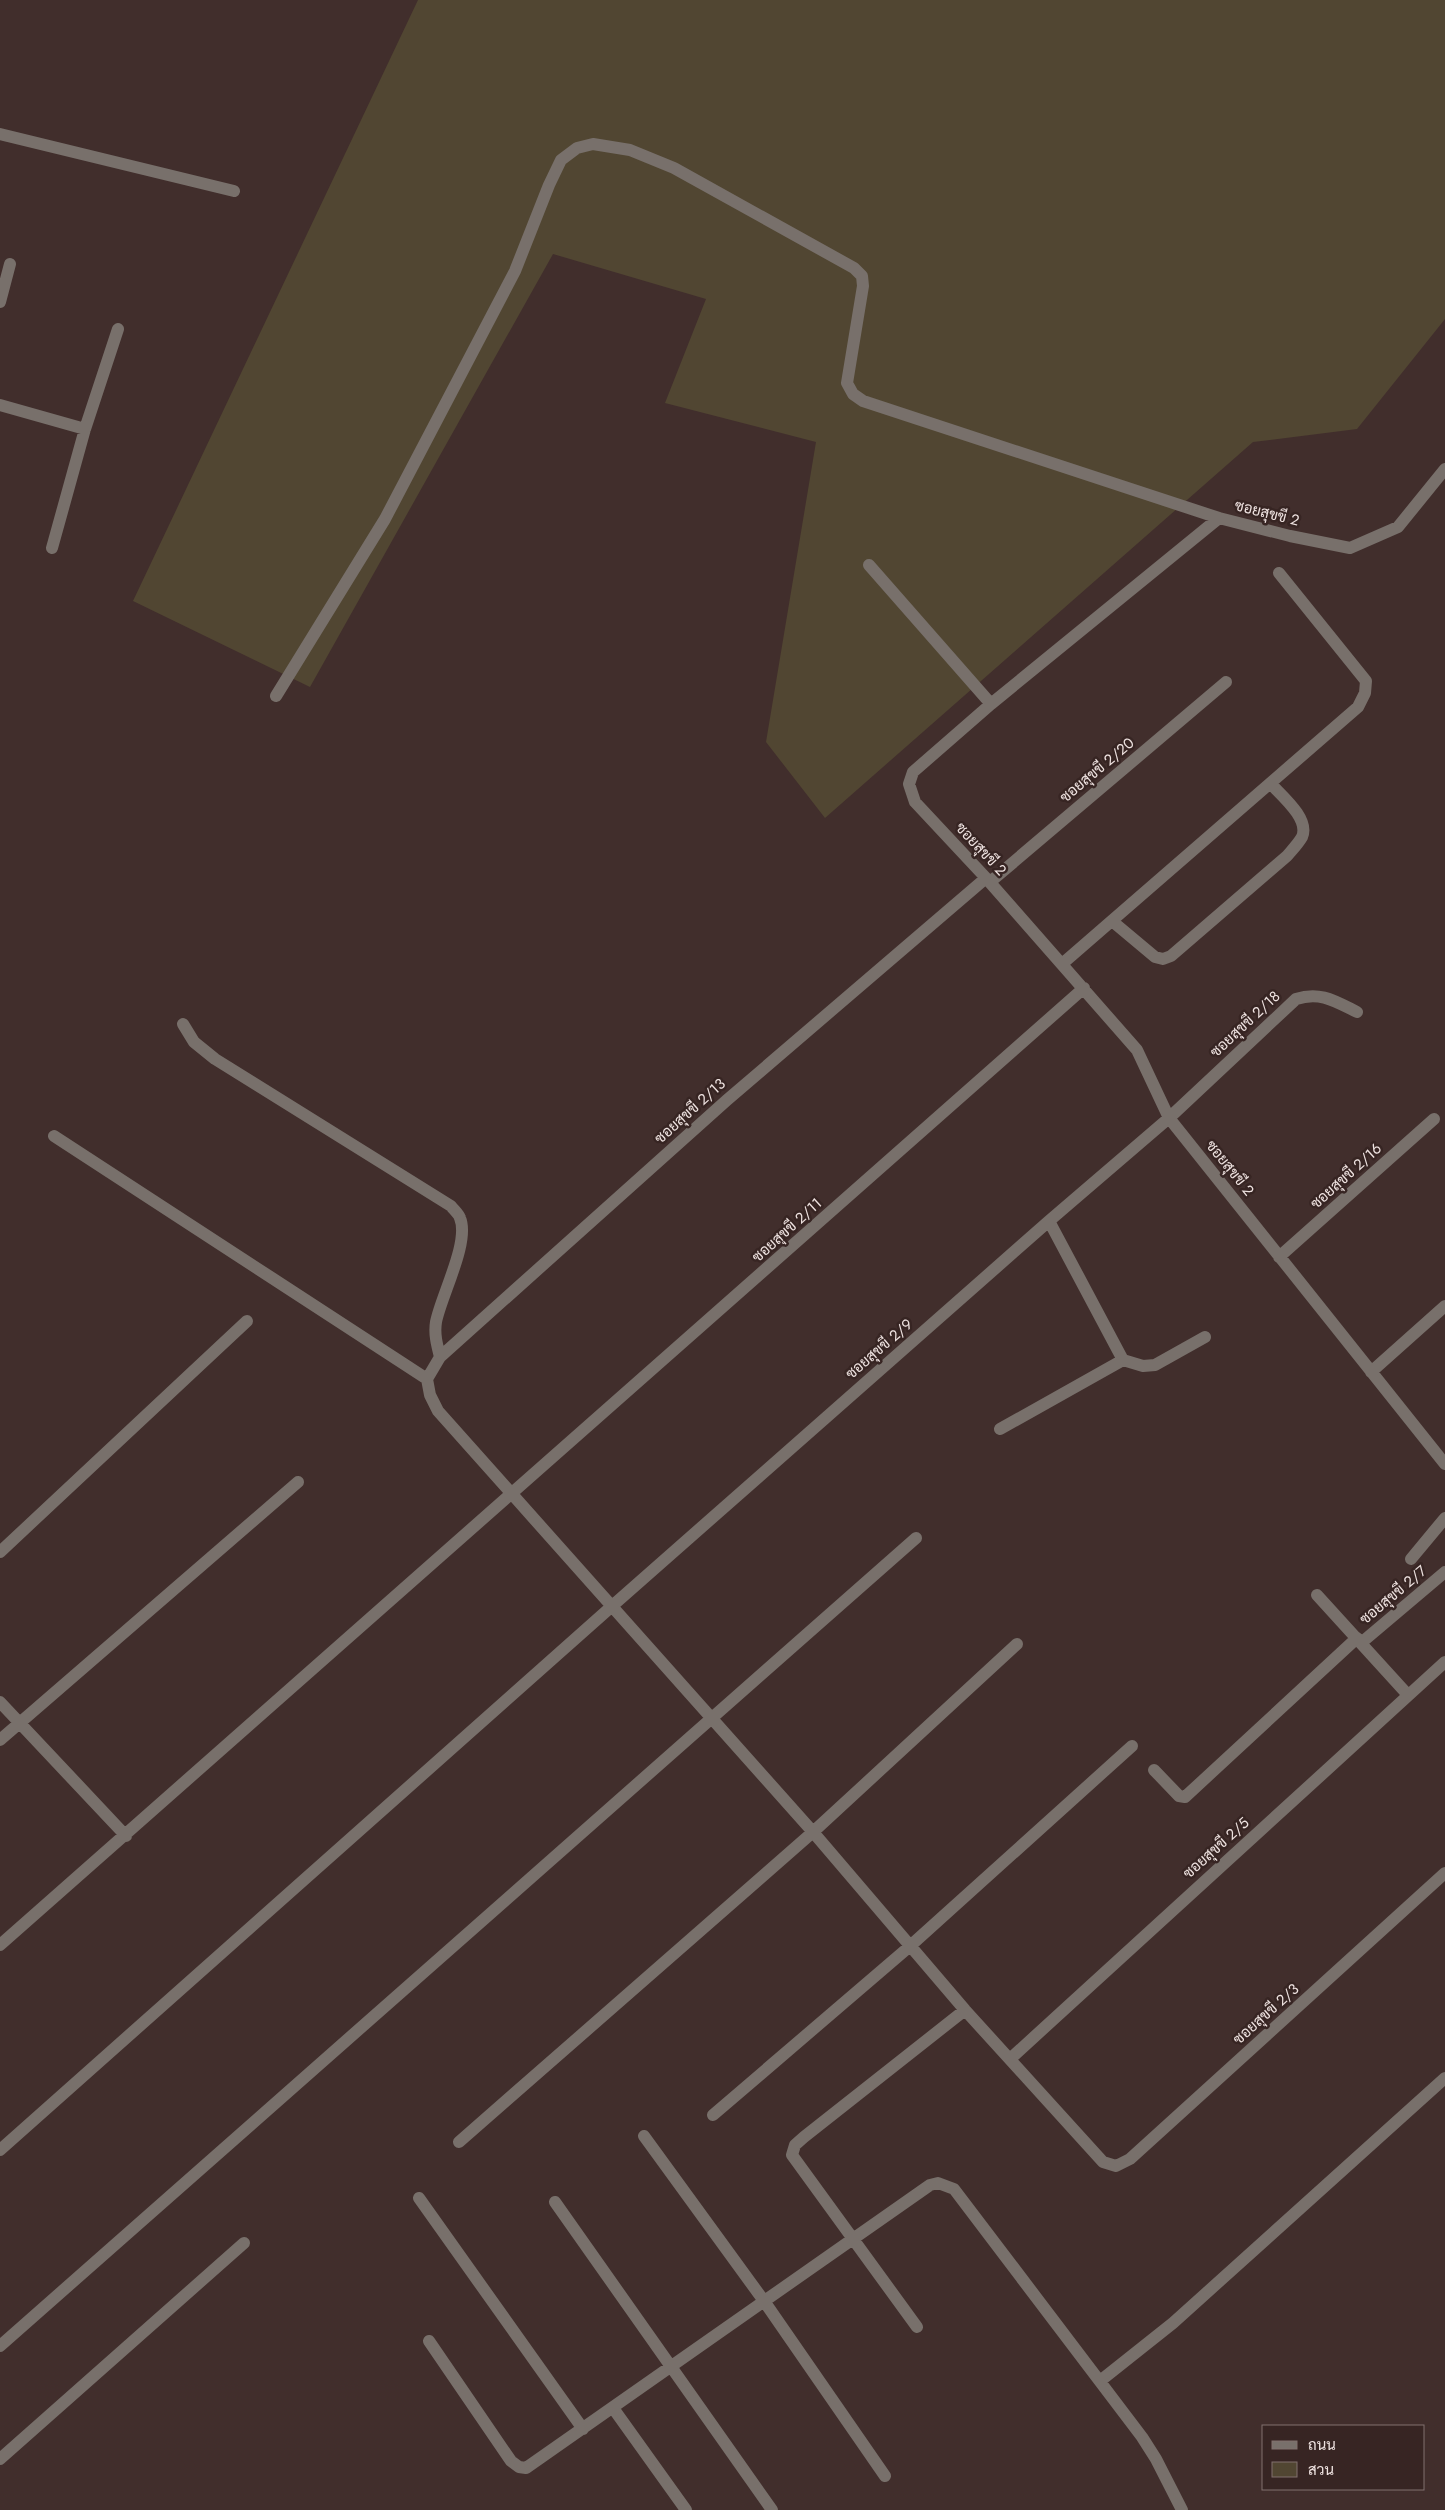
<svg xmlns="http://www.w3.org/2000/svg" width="1445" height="2510" font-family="Jost,Sarabun,sans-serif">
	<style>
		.green { fill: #514632 }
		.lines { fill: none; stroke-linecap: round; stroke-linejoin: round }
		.minor { stroke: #78706b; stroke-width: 12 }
		.labels { text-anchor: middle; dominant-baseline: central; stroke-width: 5; stroke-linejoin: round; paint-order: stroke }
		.street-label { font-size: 15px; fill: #efe3e1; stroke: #372523 }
	</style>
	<rect width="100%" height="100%" fill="#412e2c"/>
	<path class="green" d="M418,0H1445V319L1357,429L1253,442L825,818L766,742L816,442L665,403L706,299L553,254L310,687L133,601Z"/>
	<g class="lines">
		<path class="minor" d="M0,134L234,191
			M0,302L10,264
			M0,405L85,429
			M1445,469L1398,527L1350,548L1290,536L1219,518L991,704L913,772L909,784L915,802L986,878L1137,1050L1169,1118L1445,1464
			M52,548L85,429L118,329
			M869,565L991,704
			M276,696L385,519L515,271L549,185L561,160L577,148L593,144L630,150L674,168L854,268L862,276L863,286L847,383L853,394L863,401L1219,518
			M990,882L1226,682
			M1112,921L1155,957L1163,959L1171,956L1287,856C1292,850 1298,844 1302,837C1310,819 1282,796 1271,784
			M1062,964L1358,707L1365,693L1366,681L1279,573
			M183,1024L194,1042L215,1059L451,1206C454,1210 459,1214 460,1218C470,1242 441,1296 436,1322C434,1334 437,1345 440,1357
			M54,1136L427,1379L430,1395L438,1411L813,1832L965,2010L1103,2162L1116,2166L1130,2159L1445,1873
			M1279,1257L1434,1119
			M1123,1360L1143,1366L1155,1365L1205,1337
			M1371,1372L1445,1306
			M427,1379L440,1357L727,1100L986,878
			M1000,1429L1123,1360L1049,1221
			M0,1552L247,1321
			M1411,1559L1445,1518
			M1317,1595L1408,1695
			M1361,1643L1445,1572
			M0,1702L126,1836
			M0,1740L298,1482
			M1154,1770L1179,1796L1185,1797L1357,1638
			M0,1945L1084,988
			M1010,2059L1445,1662
			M713,2115L909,1947L1132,1746
			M644,2136L764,2301L885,2476
			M459,2142L813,1832L1017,1644
			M0,2150L611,1607L1049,1221L1169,1118L1296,999C1320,991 1335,1001 1357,1012
			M419,2198L583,2429
			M555,2202L772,2510
			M917,2327L792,2155L795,2145L804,2137L965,2010
			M429,2341L511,2461L519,2467L526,2468L930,2185L938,2183L954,2189L1142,2437L1156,2459L1182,2510
			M0,2346L916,1538
			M1100,2381L1173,2323L1445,2078
			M613,2408L686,2510
			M0,2459L244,2243"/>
	</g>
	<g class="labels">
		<g class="street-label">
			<text transform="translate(1267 513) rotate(14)">ซอยสุขขี 2</text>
			<text transform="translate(1097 770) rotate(-40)">ซอยสุขขี 2/20</text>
			<text transform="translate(981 849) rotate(47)">ซอยสุขขี 2</text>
			<text transform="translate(1245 1024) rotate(-43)">ซอยสุขขี 2/18</text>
			<text transform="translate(690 1111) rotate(-42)">ซอยสุขขี 2/13</text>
			<text transform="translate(1230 1168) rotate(51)">ซอยสุขขี 2</text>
			<text transform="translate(1346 1176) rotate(-42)">ซอยสุขขี 2/16</text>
			<text transform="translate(787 1230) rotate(-42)">ซอยสุขขี 2/11</text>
			<text transform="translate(879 1349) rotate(-41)">ซอยสุขขี 2/9</text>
			<text transform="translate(1393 1595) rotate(-40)">ซอยสุขขี 2/7</text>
			<text transform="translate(1216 1848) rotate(-42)">ซอยสุขขี 2/5</text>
			<text transform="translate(1266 2014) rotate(-42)">ซอยสุขขี 2/3</text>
		</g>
	</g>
	<rect x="1262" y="2425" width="162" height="65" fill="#372523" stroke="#81716f"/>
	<rect x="1272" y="2441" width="25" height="8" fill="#78706b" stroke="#81716f"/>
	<text x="1308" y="2450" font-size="15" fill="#efe3e1">ถนน</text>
	<rect x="1272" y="2462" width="25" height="15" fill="#514632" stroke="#81716f"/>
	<text x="1308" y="2475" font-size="15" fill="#efe3e1">สวน</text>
</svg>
